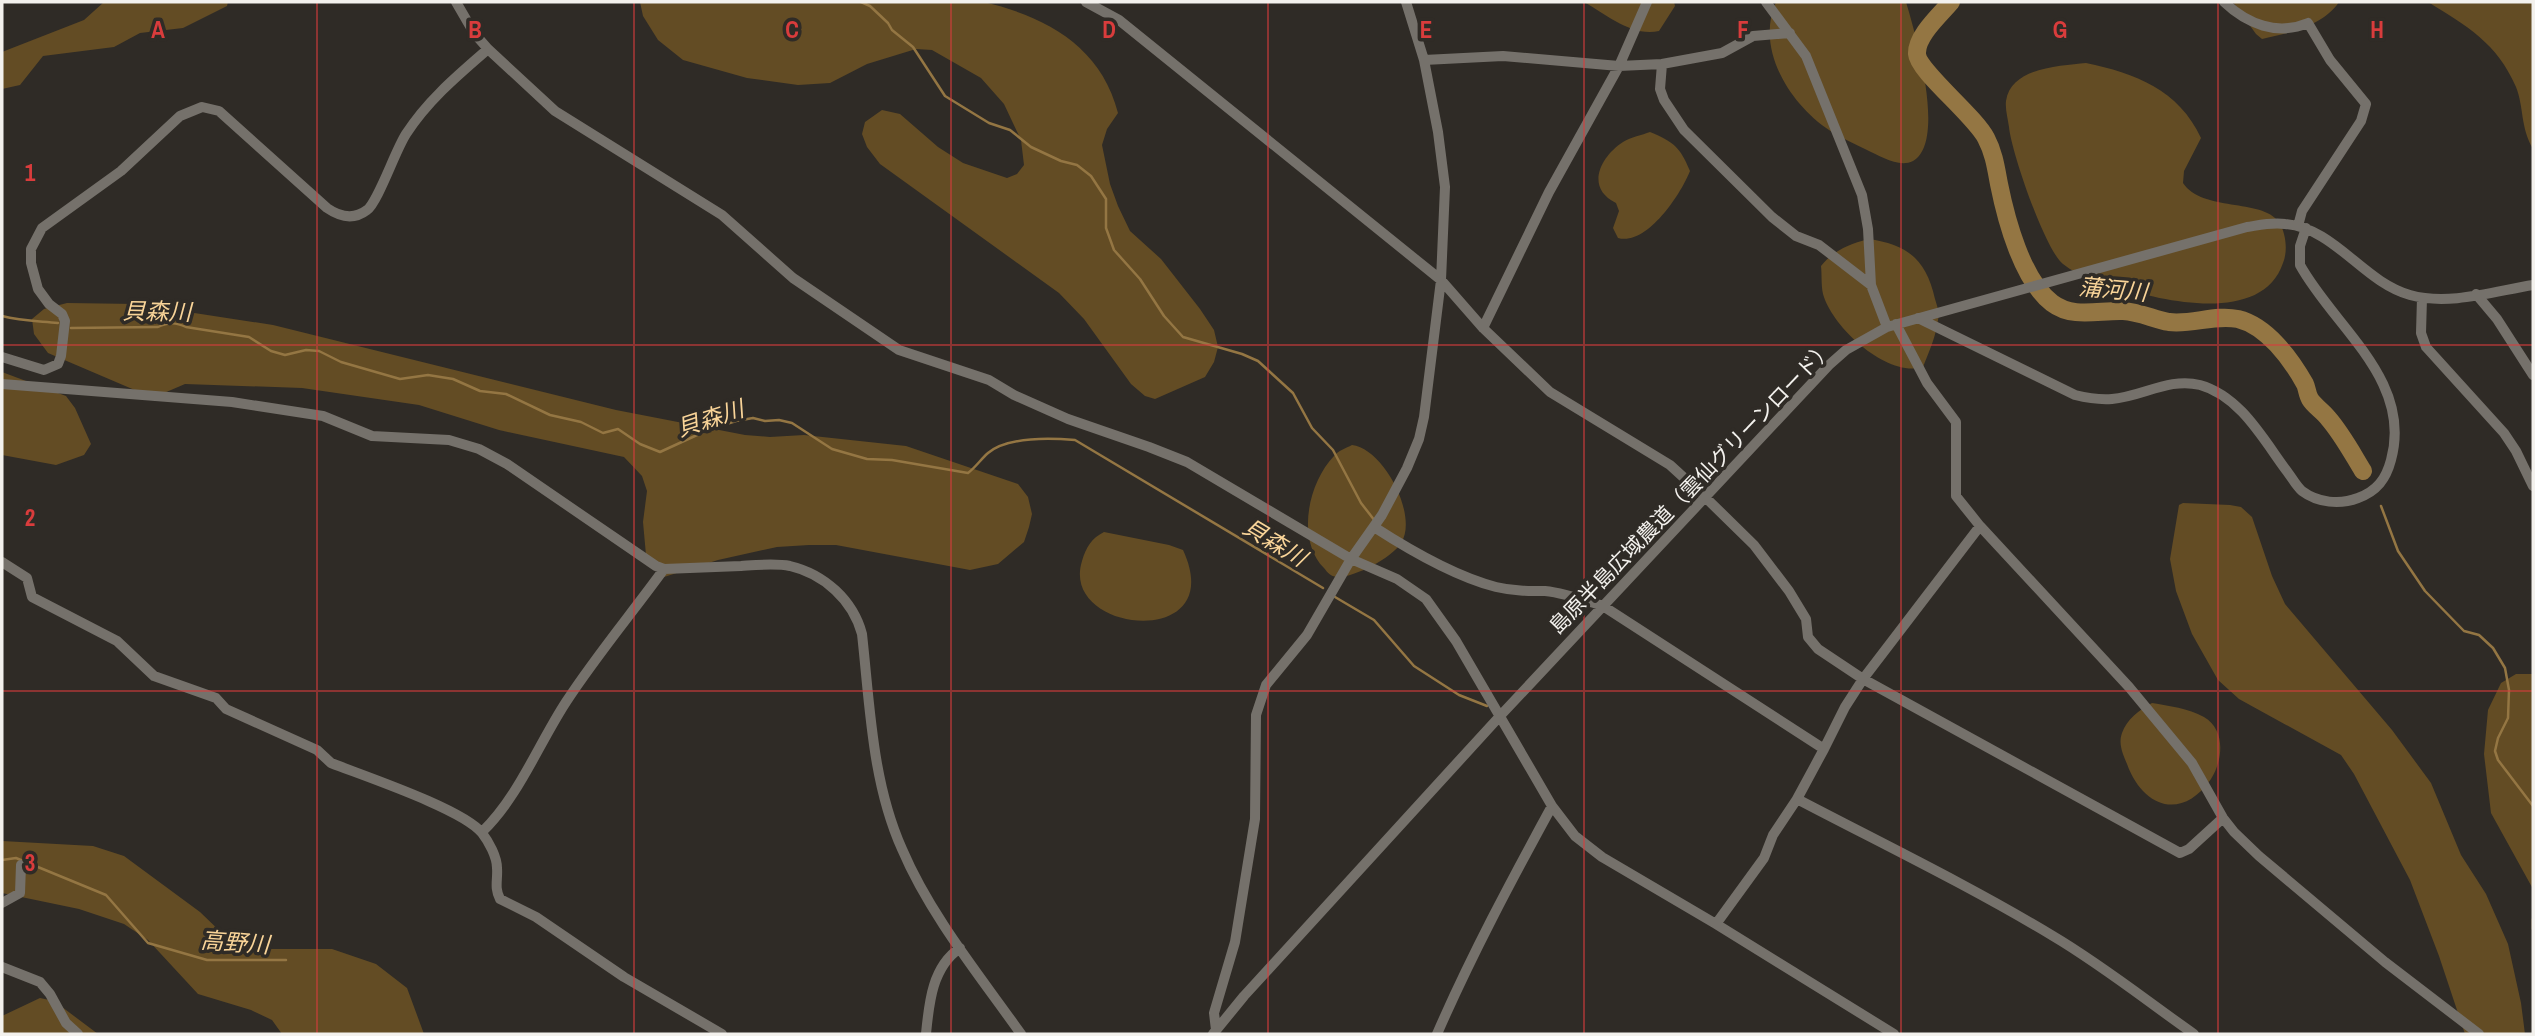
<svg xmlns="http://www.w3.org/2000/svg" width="2535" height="1036" font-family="'Archivo Narrow','Noto Sans JP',sans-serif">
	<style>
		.green { fill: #634c24 }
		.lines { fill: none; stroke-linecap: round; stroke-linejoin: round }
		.stream { stroke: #947643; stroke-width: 2.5 }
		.river { stroke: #947643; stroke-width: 18 }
		.minor { stroke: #75716b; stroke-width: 10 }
		.grid { fill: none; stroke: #d93c3c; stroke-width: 2; stroke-opacity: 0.55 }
		.labels { text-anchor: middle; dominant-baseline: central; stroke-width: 7; stroke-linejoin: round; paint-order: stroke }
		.street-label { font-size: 21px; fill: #f3f1ed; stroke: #2f2b26 }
		.water-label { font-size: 23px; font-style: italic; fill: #f9d498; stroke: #2f2b26 }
		.grid-label { font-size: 23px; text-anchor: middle; font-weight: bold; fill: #d93c3c; stroke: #2f2b26; stroke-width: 7; stroke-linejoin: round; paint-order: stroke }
	</style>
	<rect width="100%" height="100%" fill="#2f2b26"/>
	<path class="green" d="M104,2H228L227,6L183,28L140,33L114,47L43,56L20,85L2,89V52L84,20Z
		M640,2H984C1046,17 1101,46 1118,113L1107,129L1102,145L1110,184L1118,206L1130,231L1161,259L1200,309L1214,330L1218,347L1214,362L1205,377L1155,399L1145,396L1131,384L1084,319L1059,293L880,164L867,147L862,134L865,122L882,110L900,114L938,147L963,163L1007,178L1017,174L1024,165L1021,140L1004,104L981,78L932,50L916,49L867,64L830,83L798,85L747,78L683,60L658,40L643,16Z
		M1584,2H1674L1675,6L1659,31C1632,37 1607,15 1584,2Z
		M1776,2H1906C1915,32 1947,142 1913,161C1899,168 1880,156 1867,150C1855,144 1841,138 1829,130C1790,104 1755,49 1776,2Z
		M2233,2H2339C2323,26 2289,33 2262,39L2256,34Z
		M2428,2H2533V149C2520,126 2524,107 2516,87C2497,43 2467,26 2428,2Z
		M2086,63C2135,73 2179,90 2201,138L2184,171L2183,183C2202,212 2261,198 2279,222C2286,233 2288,251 2283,263C2262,325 2163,301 2117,287C2098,281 2079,277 2063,264C2045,250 2011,151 2009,127C2008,119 2005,109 2006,101C2011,67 2061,66 2086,63Z
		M1650,132C1674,142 1680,147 1690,171C1681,194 1647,246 1618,238L1613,228L1619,211L1616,203C1585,188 1600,157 1623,142C1631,137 1642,135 1650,132Z
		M1868,239C1907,244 1926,259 1935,299C1937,306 1940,313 1938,320C1936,336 1929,352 1923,367C1887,378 1832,327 1823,294C1821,285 1822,275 1821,266C1834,250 1848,245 1868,239Z
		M67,303L136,304L273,325L616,410L745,435L770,437L804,435L906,446L1018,484L1028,497L1032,514L1029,527L1024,542L998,564L970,570L836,545H809L777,547L718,560L664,577L646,555L643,522L647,491L642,476L624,457L499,430L419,405L302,388L185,384L164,393L144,394L48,353L34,334L32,319L44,309Z
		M2,372L66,396L75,408L91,444L84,455L56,465L2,455Z
		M1352,445C1383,448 1419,516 1401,543C1392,558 1353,578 1337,577C1330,576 1328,573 1324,568C1296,540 1308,483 1334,456C1338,451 1346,448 1352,445Z
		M2183,503L2230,505L2241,507L2252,517L2272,576L2285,604L2392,730L2431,783L2461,855L2486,894L2508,944L2521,1003L2525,1034H2465L2439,956L2410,880L2354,774L2341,755L2239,699L2218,680L2192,634L2176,591L2170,559L2179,505Z
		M1104,532L1169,545L1183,550C1230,651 1059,634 1082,561C1086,547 1092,538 1104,532Z
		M2516,674H2533V889L2491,813L2484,754L2488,710L2501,683Z
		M2152,703C2169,706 2188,708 2204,717C2226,730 2223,760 2211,779C2182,821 2143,808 2127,764C2123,754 2118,744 2122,733C2127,719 2139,710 2152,703Z
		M2,841L93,846L124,856L200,912L226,937L246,945L271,949H332L376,964L407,988L424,1034H282L272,1020L251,1010L198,994L148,940L124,924L79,909L2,893Z
		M40,998L54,1001L98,1034H2V1016Z"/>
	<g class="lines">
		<path class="stream" d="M861,2L870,6L888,23L892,30L913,47L945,96L989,123L1010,130L1031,147L1061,161L1077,165L1091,176L1106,199V228L1114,250L1140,279L1164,316L1183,337L1242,354L1258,361L1293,393L1312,428L1333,450L1361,503L1375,521
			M2,316C21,321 38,321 58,323
			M71,328L158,327C168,322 176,322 186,327L249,337L271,351L285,355L306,350L319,351L341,362L400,379L428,375L453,379L480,391L506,394L550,415L581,422L603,433L618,429L640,444L660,452L708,430L736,421L753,418L765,421L779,420L792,423L832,449L867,459L892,460L968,473C976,467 981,459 988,453C1008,436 1050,438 1075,440L1323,588
			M2381,506L2398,551L2425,591L2464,631L2479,635L2493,648L2505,668L2509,690L2508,718L2498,738L2495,751L2498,760L2533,806
			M1335,597L1374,620L1414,666L1459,695L1487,706
			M2,860L16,858L106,895L148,943L207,960H286
			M2533,919V929"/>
		<path class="river" d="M1951,2C1940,15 1916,36 1917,54C1918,71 1974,115 1986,138C1994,153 1996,168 1999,184C2006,219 2022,280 2052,303C2073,319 2099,310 2123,311C2140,312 2153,319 2169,322C2192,325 2215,314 2238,319C2267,326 2291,359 2305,384C2307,388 2307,394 2310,399C2314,406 2323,411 2328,418C2342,434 2352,453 2363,471"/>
		<path class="minor" d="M456,2L474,33L488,49L555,111L722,215L793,278L899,350L989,380L1014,395L1068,419L1149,447L1187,462L1351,559L1397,579L1426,599L1456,641L1552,806L1575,836L1602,857L1716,924L1894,1034
			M1086,2L1119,20L1441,280L1483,328L1550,392L1670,465L1705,497L1754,545L1789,591L1806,619L1808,637L1818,649L1863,679L2180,853L2189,849L2223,818
			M1766,2L1806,56L1862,195L1868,229L1871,285L1887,327
			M2224,2C2247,24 2277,36 2308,23L2330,60L2366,104L2361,121L2302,211L2298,226
			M1424,60L1503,56L1619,66L1662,64L1722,53L1753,36L1790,33
			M1662,64L1660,89L1664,100L1684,130L1772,217L1796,236L1819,245L1871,285
			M2476,294L2497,319L2533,375
			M2422,298L2421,333L2426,347L2504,433L2516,451L2533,486
			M1918,318L2075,395C2087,398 2099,400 2112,399C2142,397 2169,377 2200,385C2240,396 2263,439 2286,470C2291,476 2296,486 2302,491C2318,503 2340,505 2358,498C2377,491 2386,479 2391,460C2413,380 2334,327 2300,265V246L2306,228
			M1896,324L1927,383L1956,422V496L1980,526L2129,687L2192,763L2223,818L2234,832L2259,856L2385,962L2479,1034
			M1483,328L1549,192L1619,66L1647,2
			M2,357L44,370L58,364L61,356L65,321L62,314L49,304L38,289L31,263V249L42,228L121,171L180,116L202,107L219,111L327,208C340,217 354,220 367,210C378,202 395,151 406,134C428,100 458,75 488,49
			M2,384L232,402L323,416L372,436L449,440L479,449L507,464L656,566L664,569C690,568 715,567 741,566C756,565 775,563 790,566C824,574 853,600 862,634C870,706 872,782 902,849C930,915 980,976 1021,1034
			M1374,527C1408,549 1457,577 1496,587C1513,591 1528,591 1545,591C1565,593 1584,600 1603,606L1824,749L1797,799C1883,844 1970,886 2053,936C2102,965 2147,1001 2194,1034
			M2,562L27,578L32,597L117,641L154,676L216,698L226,709L317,750L331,763C364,776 463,809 482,833C489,842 497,857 497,868C498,879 494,888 500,899L536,917L624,977L722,1034
			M1824,749L1845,707L1863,679L1980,526
			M482,832C519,796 538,745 566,702C596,656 632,613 664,569
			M2,903L20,893L21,865
			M1716,924L1764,858L1773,835L1797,799
			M2,967L40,982L50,994L66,1023L78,1034
			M1216,1030L1214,1013L1235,942L1255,819L1256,715L1266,685L1307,635L1351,559L1382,515L1407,468L1419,439L1424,417L1441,280L1445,187L1438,132L1424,60L1406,2
			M926,1034C929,1003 932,967 960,948
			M1213,1034L1244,996L1500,716L1829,365L1846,350L1887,327L2247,227C2260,225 2272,222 2285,224C2335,228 2363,282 2410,295C2449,306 2495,291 2533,285
			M1437,1034C1471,956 1511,881 1552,806"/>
	</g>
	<path class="grid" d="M317,2V1034M634,2V1034M951,2V1034M1268,2V1034M1584,2V1034M1901,2V1034M2218,2V1034M2,345H2533M2,691H2533"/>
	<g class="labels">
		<g class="street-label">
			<text transform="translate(1691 487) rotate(-46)">島原半島広域農道（雲仙グリーンロード）</text>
		</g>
		<g class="water-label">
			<text transform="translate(2113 289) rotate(5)">蒲河川</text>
			<text transform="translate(157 311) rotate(1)">貝森川</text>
			<text transform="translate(710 418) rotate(-18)">貝森川</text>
			<text transform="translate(1275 542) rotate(31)">貝森川</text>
			<text transform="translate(235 942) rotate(4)">高野川</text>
		</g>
	</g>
	<g class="grid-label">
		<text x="158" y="38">A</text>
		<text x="475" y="38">B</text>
		<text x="792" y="38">C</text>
		<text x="1109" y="38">D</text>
		<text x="1426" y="38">E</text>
		<text x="1743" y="38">F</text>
		<text x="2060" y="38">G</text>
		<text x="2377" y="38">H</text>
		<text x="30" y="181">1</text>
		<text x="30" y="526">2</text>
		<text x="30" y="871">3</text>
	</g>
	<rect width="2535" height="1036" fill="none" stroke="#f3f1ed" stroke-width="7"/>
</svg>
